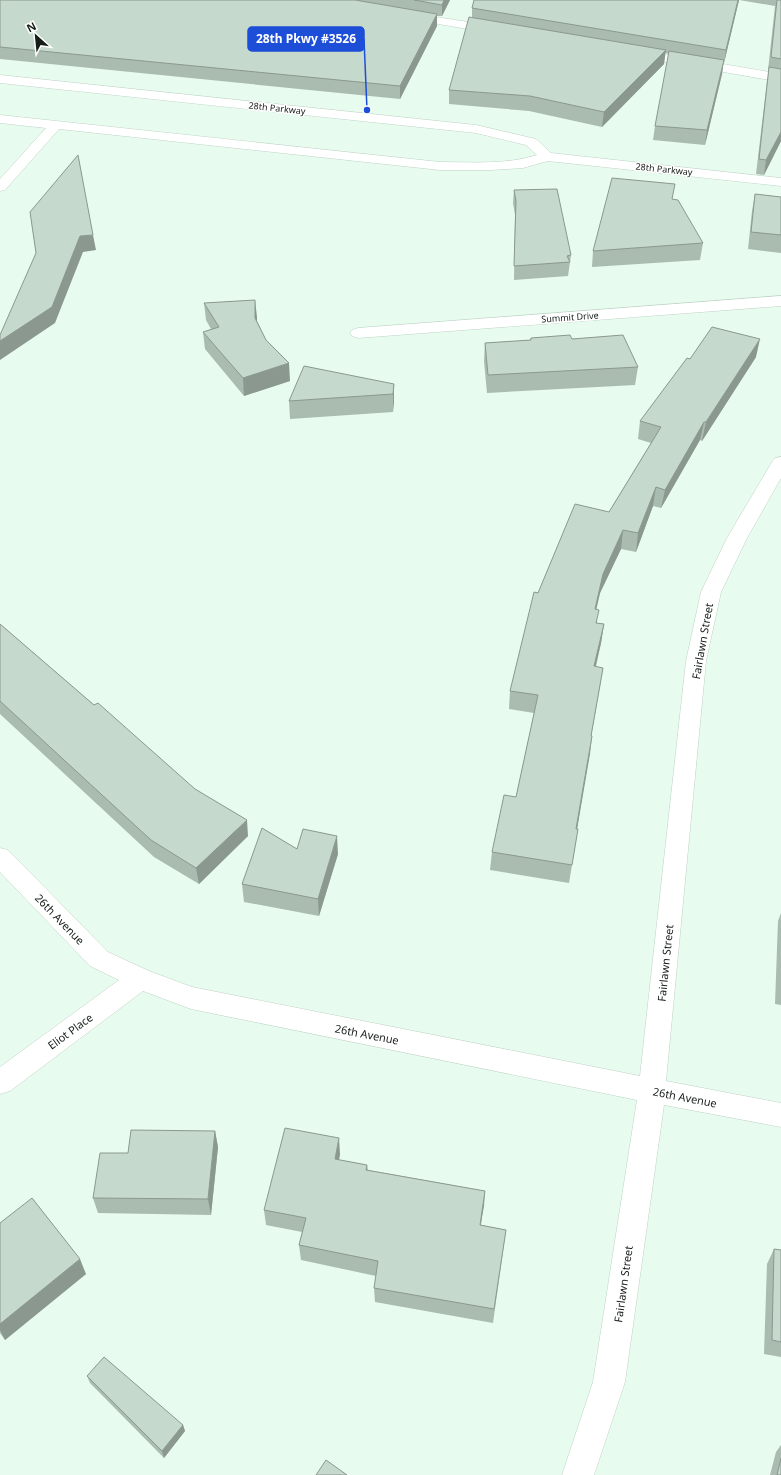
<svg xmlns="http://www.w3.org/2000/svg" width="781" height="1475" font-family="'Noto Sans',sans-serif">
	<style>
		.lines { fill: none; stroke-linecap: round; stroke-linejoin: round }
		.minor-casing { stroke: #bfd2c6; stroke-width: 1 }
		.minor { fill: #fff; fill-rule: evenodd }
		.wall { fill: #aabbb0 }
		.shaded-wall { fill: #8b9890 }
		.building { fill: #c6d9cd; stroke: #8b9890 }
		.labels { text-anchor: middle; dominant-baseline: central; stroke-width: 3; stroke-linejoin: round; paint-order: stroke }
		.far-street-label { font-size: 9px; fill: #161c18; stroke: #fff }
		.street-label { font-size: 11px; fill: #161c18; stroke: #fff }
		.leader { fill: none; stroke: #1d4ed8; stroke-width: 1.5 }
		.callout-dot { fill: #1d4ed8; stroke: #fff; stroke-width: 1.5 }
		.callout { fill: #1d4ed8; stroke: #1d4ed8; stroke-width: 1.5 }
		.callout-label { font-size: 12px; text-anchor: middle; font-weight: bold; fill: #fff }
	</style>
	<rect width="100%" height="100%" fill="#e8fbef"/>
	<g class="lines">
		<defs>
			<path id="minor" d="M408,13L496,26L500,27L502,30L500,33L496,34L404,18L402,16L404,14Z
				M635,49L781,74V82L631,56L629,53L631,50Z
				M0,75L476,125L536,139L551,153L781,178V186L548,161L523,168L491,170H440L59,129L5,190L0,191V179L46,128L0,123V115L440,162C472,162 506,165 537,155L526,145L476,133L0,83Z
				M781,296V306L358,338L352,336L350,333L352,330L358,328Z
				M781,457V478L747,538L721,592L706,661L666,1081L781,1103V1127L664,1105L625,1382L594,1475H562L593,1382L637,1100L191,1009L143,991L10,1091L0,1094V1067L119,980L90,966L0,872V848L8,850L108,952L149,971L192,987L640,1076L686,661L701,592L727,538L772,462L775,458Z"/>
		</defs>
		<use href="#minor" class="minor-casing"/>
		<use href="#minor" class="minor"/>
	</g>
	<path class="wall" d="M0,0H450L442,16H437V26L400,99L0,59Z
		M474,0H781V141L764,175L756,174L767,81L769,70H768L775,6L739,0L724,63H723L722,74L705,145L653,140L655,126L669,54L665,53L664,64L602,127L529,111L449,104V90L472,17V8Z
		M514,190L571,255L568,276L514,280L515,215L513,203Z
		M755,194L781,197V253L748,249L752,211Z
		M673,199L703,243L700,260L592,267L593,251Z
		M204,303L257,317V321L266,340L290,381L244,396L205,349L203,332L211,329L206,320Z
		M531,338L572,339L638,367L635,385L487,393L484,361L485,343L530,340Z
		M756,357L702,441L700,440L661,508L653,506L636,552L621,549L600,593L596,610L597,623L604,624L601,643L596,667L603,668L591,736H592L577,829H578L569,883L490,870L492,852L516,797L534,713L509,709L510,691L538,593L609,512L651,443L638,439L640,421L690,359Z
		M394,384L393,412L290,419L289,401Z
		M0,624L94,705L248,836L199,884L154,857L0,714Z
		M297,849L338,854L319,916L244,902L242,884Z
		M781,913V1005L775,1004L778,921Z
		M215,1131L218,1147L211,1215L98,1213L93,1198L128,1153Z
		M340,1154L339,1160L367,1165L368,1170L485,1191L481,1225L506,1230L493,1323L375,1302L374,1288L376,1276L301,1260L299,1245L302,1232L266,1225L264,1210Z
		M0,1223L86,1274L5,1340L0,1333Z
		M774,1249L781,1250V1357L764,1354L767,1264Z
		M87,1376L183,1425L185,1431L164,1458L90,1383Z
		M781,1445V1475H770L776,1452Z"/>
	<path class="shaded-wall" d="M444,0H450L442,16V5Z
		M738,0H739L724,63L726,50Z
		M437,14V26L400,99V86Z
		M666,50L664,64L602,127L604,112Z
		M724,60L722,74L705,145L707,130Z
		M781,132V141L764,175L766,160Z
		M93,235L96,250L83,252L55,323L0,360V341L80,236Z
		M255,300L257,317V335L255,318Z
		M760,339L756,357L702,441L706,422Z
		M289,363L290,381L244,396L243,378Z
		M394,384V402L393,412V394Z
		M704,422L700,440L661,508L665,490Z
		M656,487L653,506L636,552L638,533Z
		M623,530L621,549L600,593L592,628L595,609L603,574Z
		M604,624L601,643L591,685L594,666Z
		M603,668L600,686L588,754L591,736Z
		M592,736L590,754L574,847L576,829Z
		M247,820L248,836L199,884L196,868Z
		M337,836L338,854L319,916L318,899Z
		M215,1131L218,1147L211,1215L208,1199Z
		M339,1138L340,1154L336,1175L335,1159Z
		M485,1191L484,1206L478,1240L480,1225Z
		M80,1259L86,1274L5,1340L0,1330V1324Z
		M183,1425L185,1431L164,1458L162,1451Z"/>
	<path class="building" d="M0,0H355L437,14L400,86L0,47Z
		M414,0H444L442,5Z
		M474,0H738L726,50L472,8Z
		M777,0H781V59L771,57Z
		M469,17L666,50L604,112L530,96L449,90Z
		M669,51L724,60L707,130L655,126Z
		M769,67L781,69V132L766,160L759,159Z
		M78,155L93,235L80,236L52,307L0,341V335L36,253L30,212Z
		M612,178L675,184L672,199L678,200L703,243L593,251Z
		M557,189L571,255L567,256L570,262L514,266L516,201L514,190Z
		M755,194L781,197V235L751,232Z
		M255,300V318L266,340L289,363L243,378L203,332L219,327L204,303Z
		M712,327L760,339L706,422H704L665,490L656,487L638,533L623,530L603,574L595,609L599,610L596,623L604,624L594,666L603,668L591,736H592L576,829H578L572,865L492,852L504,795L516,797L538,695L510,691L534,592L538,593L575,504L609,512L661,427L640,421L687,358L690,359Z
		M570,335L572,339L623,335L638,367L488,375L485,343L531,340V338Z
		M304,366L394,384L393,394L289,401Z
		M0,624L94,705L98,703L195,789L247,820L196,868L151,840L0,701Z
		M262,828L297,849L303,829L337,836L318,899L242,884Z
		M285,1128L339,1138L335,1159L367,1165L366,1170L485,1191L480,1225L506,1230L494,1309L374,1288L378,1261L299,1245L306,1218L264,1210Z
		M131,1130L215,1131L208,1199L93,1198L100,1153H128Z
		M32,1198L80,1259L0,1324V1223Z
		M774,1249L781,1250V1342L772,1340Z
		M104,1357L183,1425L162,1451L87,1376Z
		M781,1458V1475H777Z
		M326,1460L347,1475H316Z"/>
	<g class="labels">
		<g class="far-street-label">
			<text transform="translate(277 108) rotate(6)">28th Parkway</text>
			<text transform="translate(664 169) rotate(6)">28th Parkway</text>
			<text transform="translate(570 317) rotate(-4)">Summit Drive</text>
		</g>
		<g class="street-label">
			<text transform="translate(702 641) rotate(-80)">Fairlawn Street</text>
			<text transform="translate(60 919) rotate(46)">26th Avenue</text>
			<text transform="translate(665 963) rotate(-84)">Fairlawn Street</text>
			<text transform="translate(70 1031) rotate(-36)">Eliot Place</text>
			<text transform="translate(367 1034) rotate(11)">26th Avenue</text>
			<text transform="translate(685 1097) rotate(11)">26th Avenue</text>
			<text transform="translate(623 1284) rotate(-82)">Fairlawn Street</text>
		</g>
	</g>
	<path class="leader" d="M367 110L364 39"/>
	<circle class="callout-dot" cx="367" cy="110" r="4"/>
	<rect class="callout" x="248" y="27" width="116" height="24" rx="4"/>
	<g class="callout-label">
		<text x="306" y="43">28th Pkwy #3526</text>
	</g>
	<g transform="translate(36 36) rotate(333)" stroke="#ffffff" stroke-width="3" paint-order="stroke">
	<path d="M0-3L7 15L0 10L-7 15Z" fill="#161c18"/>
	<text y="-6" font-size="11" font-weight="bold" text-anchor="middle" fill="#161c18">N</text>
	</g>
</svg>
